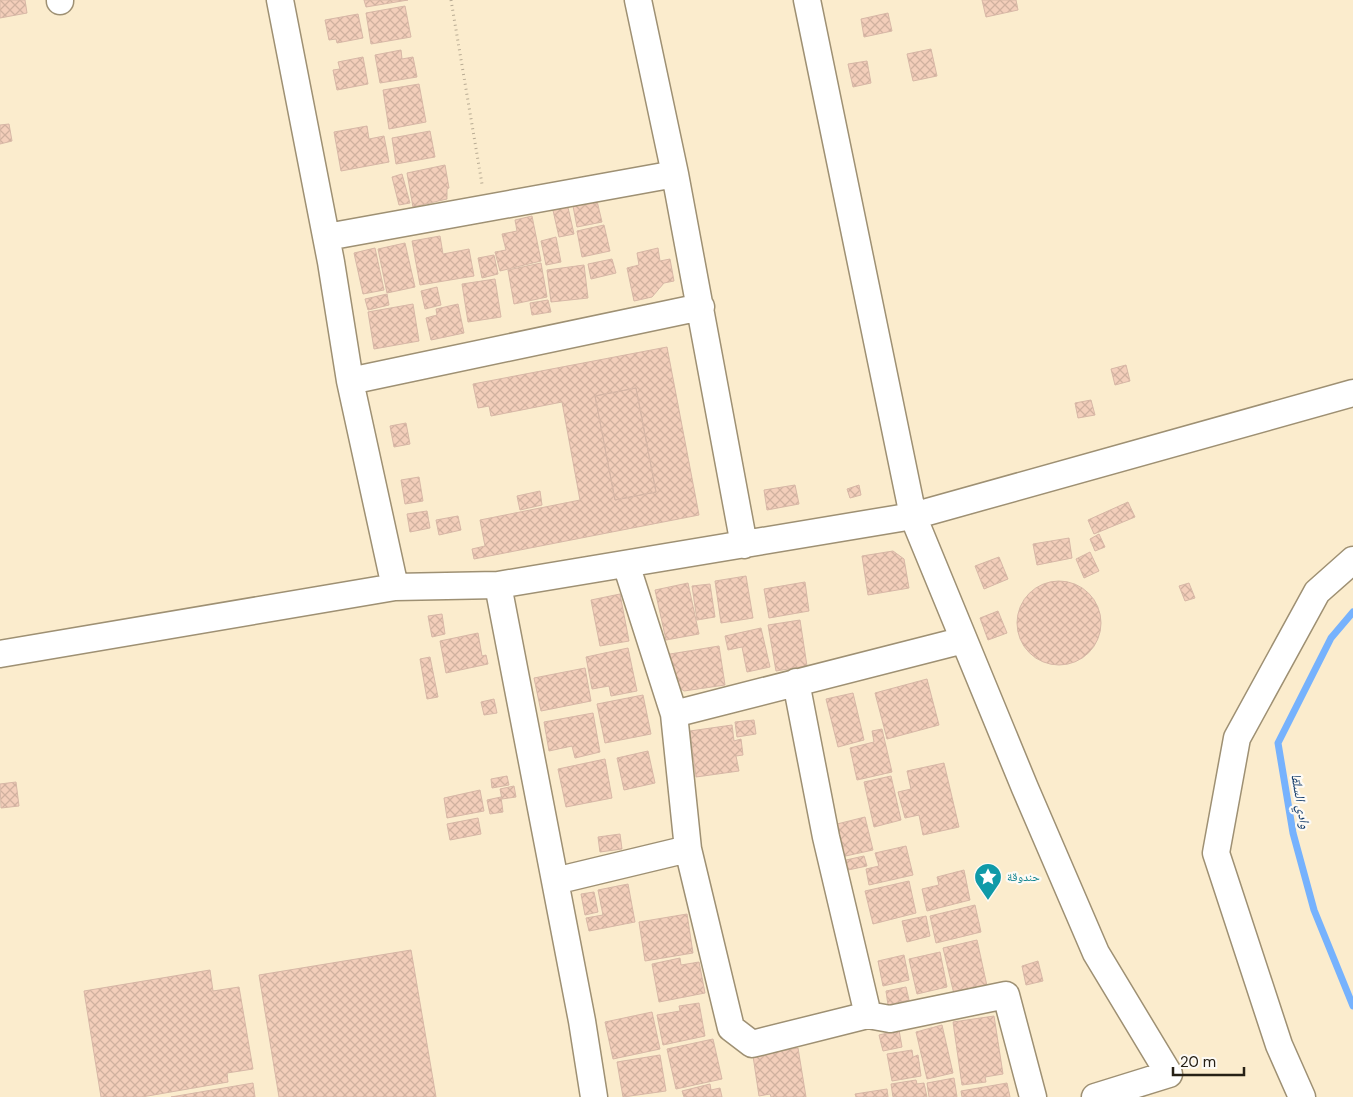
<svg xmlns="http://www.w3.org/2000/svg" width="1353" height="1097" font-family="'DM Sans','Noto Naskh Arabic',sans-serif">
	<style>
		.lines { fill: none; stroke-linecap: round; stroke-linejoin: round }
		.stream { stroke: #76b2fd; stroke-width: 7 }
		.building { fill: url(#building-cross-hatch); stroke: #d7b7a6; fill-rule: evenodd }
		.street-casing { stroke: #9e9073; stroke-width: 29 }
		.path { stroke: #b8ab93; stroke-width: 3; stroke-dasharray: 1 4; stroke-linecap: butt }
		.street { stroke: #fff; stroke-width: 26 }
		.labels { text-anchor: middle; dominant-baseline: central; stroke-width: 4.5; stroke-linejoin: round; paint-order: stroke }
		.culture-label { font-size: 12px; fill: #0d838f; stroke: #fdfaf4; text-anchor: start }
		.water-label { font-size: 14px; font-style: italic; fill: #123b6a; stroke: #fdfaf4 }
	</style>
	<defs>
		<pattern id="building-cross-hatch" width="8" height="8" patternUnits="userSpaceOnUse" patternTransform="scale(1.25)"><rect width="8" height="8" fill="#f3ceba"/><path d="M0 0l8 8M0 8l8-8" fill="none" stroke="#d0b19f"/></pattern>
	</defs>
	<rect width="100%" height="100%" fill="#fbeccd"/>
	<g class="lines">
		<path class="stream" d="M1353,612L1331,638L1278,743L1293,833L1314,910L1353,1006"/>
	</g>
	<path class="building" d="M0,0H25L27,13L0,18Z
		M364,0H408L366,7Z
		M982,0H1016L1018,10L986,17Z
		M405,6L411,37L371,44L366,13Z
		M888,13L892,31L864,37L861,19Z
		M358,14L363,38L337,43L336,39L329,40L325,20Z
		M931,49L937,76L913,81L907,54Z
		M401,50L402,59L413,57L417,77L380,83L375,55Z
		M363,57L368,84L337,90L333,70L340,69L338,62Z
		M867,61L871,83L853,87L848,64Z
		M419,84L426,122L389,129L383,90Z
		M9,124L12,141L0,144V125Z
		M367,126L369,139L384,136L389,162L341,171L334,132Z
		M430,131L435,157L396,164L392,138Z
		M445,165L449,188L447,189V199L413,207L407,173Z
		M402,174L410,203L399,205L392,177Z
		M597,201L602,222L577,227L573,206Z
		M567,203L574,234L559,237L552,206Z
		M532,216L541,261L500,271L495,252L506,250L502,234L517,231L515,220Z
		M604,225L610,251L582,257L577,231Z
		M440,236L443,254L469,249L474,276L420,285L412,241Z
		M556,237L561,262L546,265L541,241Z
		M405,243L415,287L387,293L378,249Z
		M375,248L384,290L363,294L354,253Z
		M658,248L660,261L670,259L674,281L664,283L652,297L634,301L627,268L639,265L637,253Z
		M494,255L498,274L482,278L478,258Z
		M612,259L616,273L591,279L588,264Z
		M541,263L547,297L514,304L508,270Z
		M584,265L588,298L551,302L547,270Z
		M495,279L501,317L468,322L462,284Z
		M437,287L441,305L425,309L421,291Z
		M387,294L389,305L368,310L365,299Z
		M548,300L551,312L532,315L530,303Z
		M413,304L419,341L374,349L368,312Z
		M458,304L464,333L431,340L426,318L437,315L436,309Z
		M667,347L699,515L474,559L472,549L485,546L480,520L580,500L562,402L491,416L489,406L478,408L473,384ZM636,388L656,492L615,500L595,396Z
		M1126,365L1130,381L1115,385L1111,369Z
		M636,388L656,492L615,500L595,396Z
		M1091,400L1095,415L1078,418L1075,403Z
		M406,423L410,444L394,447L390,426Z
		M419,477L423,501L405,504L401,480Z
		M795,485L799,504L767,510L764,490Z
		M859,485L861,495L850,498L847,489Z
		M540,491L542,505L520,510L517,496Z
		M1128,502L1135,517L1094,534L1088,520Z
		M427,511L430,528L410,532L407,514Z
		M458,516L461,530L439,535L436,520Z
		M1099,534L1105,547L1095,551L1090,539Z
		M1069,538L1072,558L1037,565L1033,544Z
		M893,551L904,559L909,588L868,595L862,556Z
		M1090,552L1099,571L1084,578L1076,559Z
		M999,557L1008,579L984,589L975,566Z
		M746,576L753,618L721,623L715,581Z
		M1017 623a42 42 0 1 1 84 0a42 42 0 1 1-84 0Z
		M805,582L809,611L769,618L764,589Z
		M688,583L699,634L666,640L655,590Z
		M1189,583L1195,598L1185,601L1179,586Z
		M710,584L715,617L697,620L692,586Z
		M620,594L629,641L600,646L591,600Z
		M998,611L1007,633L988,640L980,618Z
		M442,614L445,634L432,637L428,616Z
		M800,620L807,666L776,671L768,625Z
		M761,628L770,667L747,672L742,647L728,650L725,636Z
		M478,633L482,656L486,655L488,664L446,673L440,641Z
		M719,646L725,685L684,691L668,680L664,655Z
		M628,648L637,691L611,696L609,686L592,689L586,657Z
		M430,657L438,697L427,699L420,659Z
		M585,668L591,701L541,711L534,678Z
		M927,679L939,725L887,739L875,693Z
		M853,693L864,740L838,747L826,699Z
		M643,695L651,734L605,743L597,704Z
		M494,699L497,713L484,715L481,702Z
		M593,713L600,752L575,758L572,746L549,751L544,722Z
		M754,720L756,734L737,737L735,722Z
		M732,725L734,741L741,739L743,755L736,756L739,771L696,777L690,731Z
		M882,729L892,772L857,780L850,748L874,742L872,731Z
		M648,751L655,783L624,790L617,758Z
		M605,759L612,798L566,807L558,769Z
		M944,763L959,827L923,835L919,815L905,818L898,792L911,789L907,771Z
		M507,776L509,785L492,788L491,779Z
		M891,776L901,820L874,827L864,782Z
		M16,782L19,806L1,808L0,784Z
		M514,786L516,797L502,799L500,789Z
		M480,790L484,811L447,818L444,798Z
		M501,797L503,812L490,814L487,800Z
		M865,817L873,850L841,857L833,825Z
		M478,818L481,834L450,840L447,824Z
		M620,834L622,849L600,852L598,837Z
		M906,846L913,875L869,885L866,869L879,866L875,853Z
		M864,856L867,866L848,870L846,860Z
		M964,870L970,900L927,911L922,889L939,885L937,877Z
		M909,881L916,913L873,924L865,891Z
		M628,884L635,922L589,931L586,918L603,915L598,890Z
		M594,892L598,912L585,915L581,894Z
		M975,905L981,932L936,943L930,916Z
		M687,914L693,953L645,961L639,922Z
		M926,916L930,936L907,942L902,921Z
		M977,940L987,986L954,994L943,948Z
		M411,950L436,1097H279L259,975Z
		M940,952L947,987L917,994L909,959Z
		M904,955L909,980L883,986L878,961Z
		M680,958L681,965L699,962L705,993L659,1002L652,964Z
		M1038,961L1043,981L1026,985L1022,966Z
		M210,970L213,991L239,987L253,1069L227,1073L228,1082L142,1097H101L84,991Z
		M906,987L909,1000L888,1005L886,991Z
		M699,1003L705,1036L663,1045L657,1015L680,1011L679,1006Z
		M652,1012L660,1049L613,1059L605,1022Z
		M994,1016L1003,1074L985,1077L986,1082L962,1085L953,1022Z
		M942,1025L953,1073L927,1079L916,1032Z
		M899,1030L902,1047L883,1051L879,1035Z
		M713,1039L722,1079L676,1089L667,1049Z
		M798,1048L806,1097H771L770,1094L759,1096L753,1056Z
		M912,1050L913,1057L918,1055L921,1076L892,1081L887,1054Z
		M660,1055L666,1091L623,1097L617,1062Z
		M954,1078L957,1097H929L927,1083Z
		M916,1080L917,1084L924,1083L927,1097H893L891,1084Z
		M253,1083L255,1097H171Z
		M1007,1083L1010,1097H962L961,1091Z
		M710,1084L711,1090L720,1088L722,1097H684L682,1091Z
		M887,1089L888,1097H856L855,1094Z"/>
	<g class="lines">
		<defs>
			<path id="street" d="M60,0V1
				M280,0L331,262L350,381L395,587
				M638,0L675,174L744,545
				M807,0L913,516L1025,788L1096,953L1169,1074L1095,1097
				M327,237L675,174
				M350,381L701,307
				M626,564L674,714L688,849L731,1028L752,1044L868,1015L890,1019L1006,995L1033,1097
				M498,585L582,1021L594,1097
				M0,654L395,587L498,585L913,516L1353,393
				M796,682L826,837L868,1015
				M674,714L964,640
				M555,881L688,849
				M1302,1097L1279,1045L1216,853L1237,738L1317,592L1353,560"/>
		</defs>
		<use href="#street" class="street-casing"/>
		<path class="path" d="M451,0L482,184"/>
		<use href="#street" class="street"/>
	</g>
	<defs>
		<symbol id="sight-pin" viewBox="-11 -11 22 30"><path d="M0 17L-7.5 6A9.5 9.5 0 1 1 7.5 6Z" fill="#0f9aa8" stroke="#fdfaf4"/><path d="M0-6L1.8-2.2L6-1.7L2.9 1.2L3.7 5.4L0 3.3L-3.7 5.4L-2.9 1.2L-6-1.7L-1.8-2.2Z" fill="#fff"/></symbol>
	</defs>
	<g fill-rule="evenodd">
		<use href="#sight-pin" x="972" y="861" width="32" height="43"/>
	</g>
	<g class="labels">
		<g class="culture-label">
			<text x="1007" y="877">حندوقة</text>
		</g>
		<g class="water-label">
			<text transform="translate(1301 801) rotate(80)">وادي السلقا</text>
		</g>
	</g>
	<path d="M1173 1067v8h71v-8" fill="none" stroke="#262015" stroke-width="2.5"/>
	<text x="1180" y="1067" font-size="15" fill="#262015" stroke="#fdfaf4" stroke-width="4" paint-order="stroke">20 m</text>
</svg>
